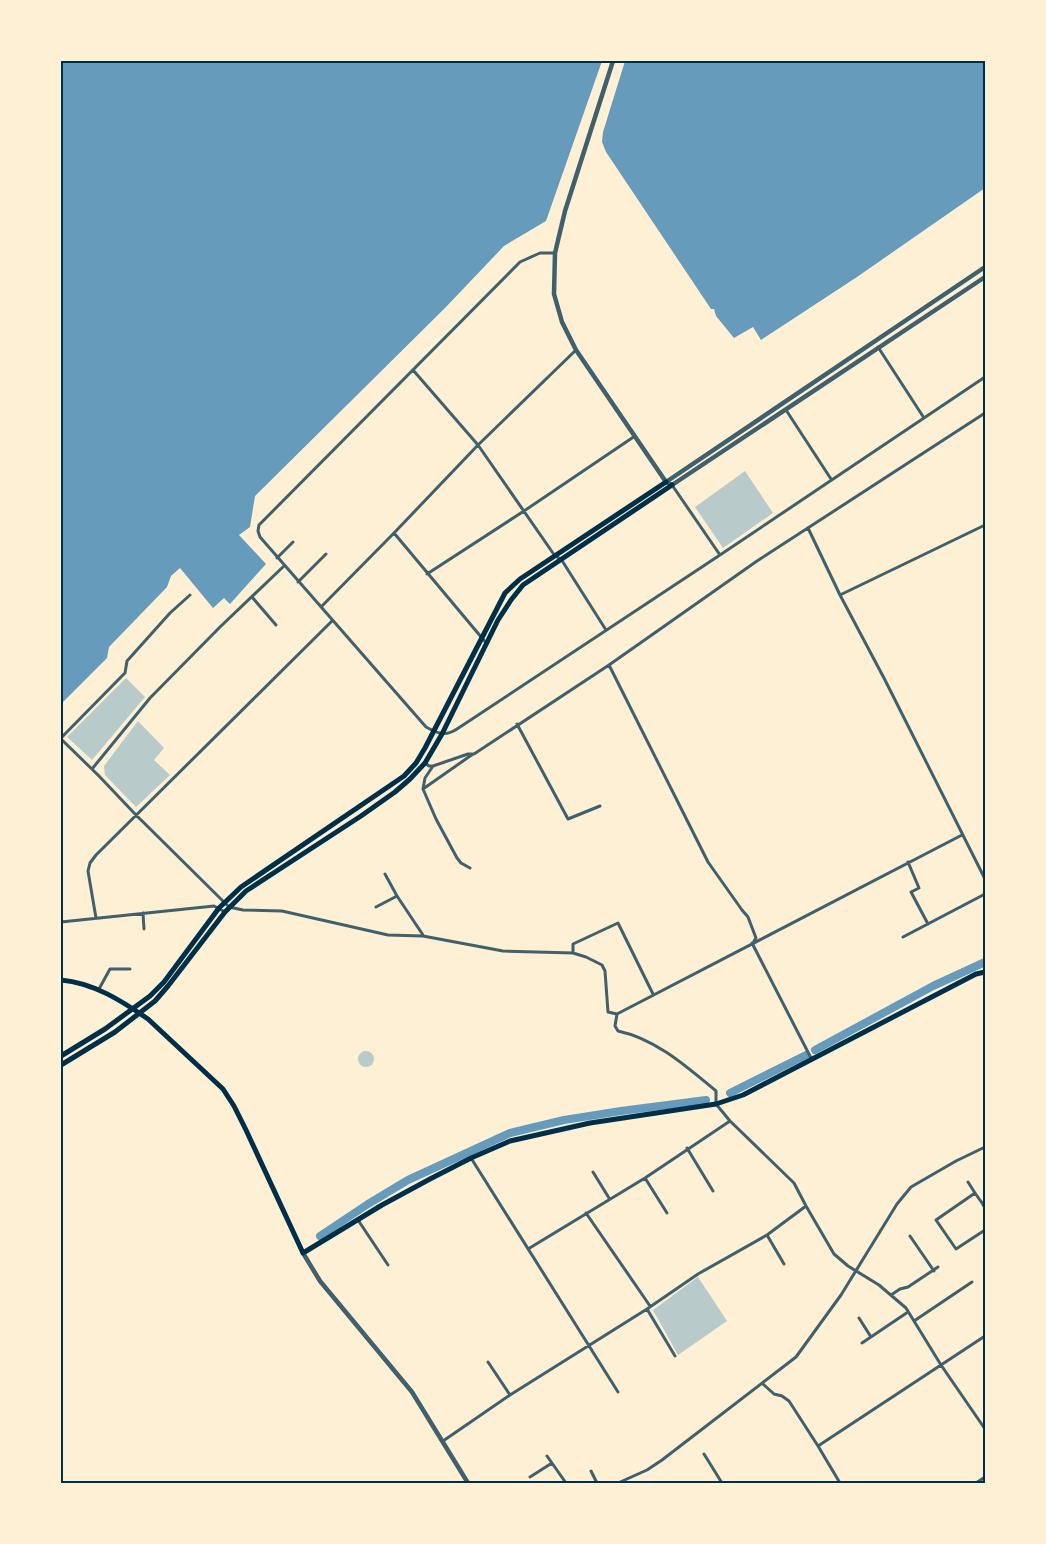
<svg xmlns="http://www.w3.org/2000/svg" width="1046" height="1544" font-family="Georgia,serif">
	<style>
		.green { fill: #b9caca }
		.water { fill: #669bbc }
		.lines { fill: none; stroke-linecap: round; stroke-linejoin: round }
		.canal { stroke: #669bbc; stroke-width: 8 }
		.minor { stroke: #3f606c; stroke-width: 3 }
		.tertiary { stroke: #3f606c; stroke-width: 4.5 }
		.secondary { stroke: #003049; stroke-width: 5 }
		.neatline { fill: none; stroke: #003049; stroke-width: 2 }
	</style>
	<rect width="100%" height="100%" fill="#fdf0d5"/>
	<path class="green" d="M745,471L773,513L723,548L695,507Z
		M126,678L145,697L92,760L67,737Z
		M138,721L164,748L154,760L170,775L136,807L105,775L104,766Z
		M358 1059a8 8 0 1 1 16 0a8 8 0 1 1-16 0Z
		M698,1277L727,1321L678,1355L653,1310Z"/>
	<path class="water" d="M61,61H602L546,221L504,246L445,308L255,496L250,527L239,535L266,564L230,604L224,598L213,608L180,568L171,576L167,587L109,647L107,658L61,704Z
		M625,61H985V188L857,277L761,340L753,327L734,338L716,316L714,309H711L606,152L602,142L603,132Z"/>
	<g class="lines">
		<path class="canal" d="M815,1050L933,986L985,962
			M730,1093L806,1055
			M320,1236L368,1204L408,1180L510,1133L564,1120L621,1111L706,1100"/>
		<path class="minor" d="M555,253H540L520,262L259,525L258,531L260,537L426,727C437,733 445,737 457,729L720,555L985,377
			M878,347L924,418
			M413,370L478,445L555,556L561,559L606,630
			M786,410L831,479
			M672,485L720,555
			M808,528L840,595L885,680L985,879
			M394,533L487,644
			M277,558L293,542
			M427,574L524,511L635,436
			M298,582L326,554
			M840,595L985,525
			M252,597L276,625
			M321,607L394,533L478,445L576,350
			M609,665L708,862L742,910L748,917L756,938L754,941
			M517,724L568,819L600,806
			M61,738L121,677L125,673L127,661L170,613L190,595
			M61,739L98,775L136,815L229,907L243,910L282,911L388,935L423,936L503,951L573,953L586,957L602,965L605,971L608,1012L617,1014L962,835
			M425,763L429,766H433L468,754H474L609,665L757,561L985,413
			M433,766L425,778L423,789L473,754
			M92,769L150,698L220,627L284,566
			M423,789L436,819L457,858L461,863L470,868
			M908,862L919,888L911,892L928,924
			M385,874L397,896L423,935
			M376,907L397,896
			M143,913L144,929
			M96,918L88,871L90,863L96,855L332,621
			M61,922L214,906L225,912
			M903,937L985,894
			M752,943L811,1058
			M573,953V944L618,923L653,994
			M99,989L110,969H130
			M617,1014L615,1026L618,1031C656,1039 687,1067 716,1091V1104L730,1121L794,1183L806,1206L834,1254L848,1266L879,1285L906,1308L941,1365L985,1429
			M687,1148L713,1191
			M471,1158L618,1392
			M593,1172L609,1198
			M645,1178L667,1213
			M968,1182L975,1193
			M985,1201L982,1203L985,1208
			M982,1203L975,1193L936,1220L956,1249L985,1230
			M586,1213L650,1306
			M358,1220L388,1265
			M767,1235L784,1264
			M910,1236L934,1271
			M528,1249L645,1178L730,1121
			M891,1295L900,1289L908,1287L938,1267
			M647,1309L675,1356
			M859,1318L871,1337
			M914,1321L972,1282
			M862,1343L908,1312
			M488,1362L510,1395
			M763,1384L774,1394L782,1396L789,1401L818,1446L840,1483
			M443,1441L510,1395L647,1309L698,1274L767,1235L806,1206
			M818,1446L985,1336
			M704,1454L722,1483
			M547,1456L566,1483
			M591,1471L597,1483
			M530,1477L552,1463
			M618,1483L647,1470L662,1460L796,1357L841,1295L897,1204L911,1187L956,1161L985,1147
			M976,1483L985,1477"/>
		<path class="tertiary" d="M613,61L565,211L555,253L554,294L562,322L576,350L666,482L672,485L985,277
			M666,482L985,267
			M303,1253L320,1281L412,1392L468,1483"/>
		<path class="secondary" d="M61,980C94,983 122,1001 148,1019L223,1089L234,1106L246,1130L303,1253L382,1205L430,1179L471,1158L510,1141L590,1123L716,1104L743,1095L976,974L985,972
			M61,1056L105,1029L150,996L164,982L219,908L241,887L404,776L416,763L425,748L505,593L520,579L666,482
			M61,1065L115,1032L155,1001L168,986L225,912L246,891L361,816L395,792L410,779L425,763L442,734L498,620L511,600L523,585L672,485"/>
	</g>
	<rect width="1046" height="1544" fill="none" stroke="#fdf0d5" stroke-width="125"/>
	<rect x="62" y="62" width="922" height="1420" class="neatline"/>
</svg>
